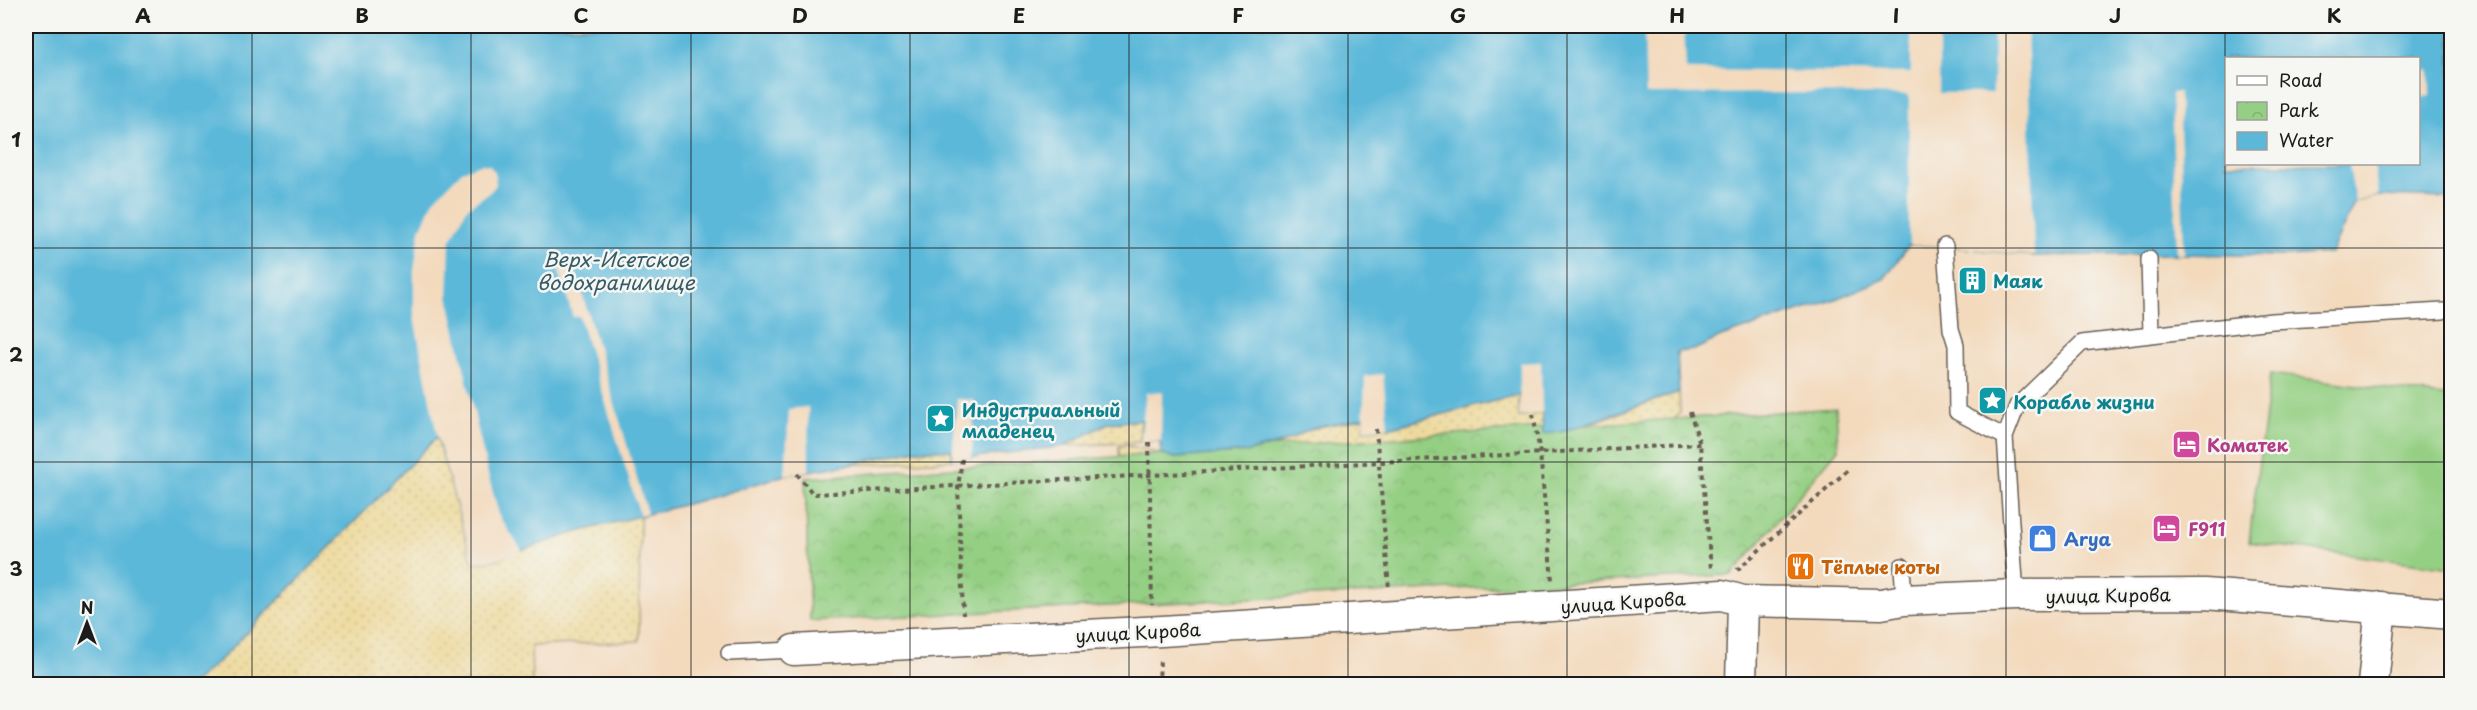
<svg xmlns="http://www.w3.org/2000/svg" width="2477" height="710" font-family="'Playpen Sans',sans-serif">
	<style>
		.sand { fill: url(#sand-dots); stroke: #857b5d; stroke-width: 1.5 }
		.park { fill: url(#park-crowns); stroke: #587650; stroke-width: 1.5 }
		.pitch { fill: #94cf83; stroke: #587650; stroke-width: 1.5 }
		.water { fill: #5bb8d9; stroke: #3c6a7a; stroke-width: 1.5; fill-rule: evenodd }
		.pier { fill: #f3dabd }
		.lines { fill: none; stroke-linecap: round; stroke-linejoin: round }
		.lane-casing { stroke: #675e54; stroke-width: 18 }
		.street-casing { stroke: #675e54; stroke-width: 33 }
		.path { stroke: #675e54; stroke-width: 4; stroke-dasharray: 4.5 4.5; stroke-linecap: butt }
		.lane { stroke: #fff; stroke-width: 15 }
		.street { stroke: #fff; stroke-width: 30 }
		.grid { fill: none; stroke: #1c1c1c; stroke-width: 1.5; stroke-opacity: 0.55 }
		.labels { text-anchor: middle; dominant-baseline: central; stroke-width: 5; stroke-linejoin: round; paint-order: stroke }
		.culture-label { font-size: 18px; font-weight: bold; fill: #0d838f; stroke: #f6f6f2; text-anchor: start }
		.hotel-label { font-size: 18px; font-weight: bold; fill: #b23c85; stroke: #f6f6f2; text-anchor: start }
		.shop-label { font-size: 18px; font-weight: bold; fill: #366cbe; stroke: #f6f6f2; text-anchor: start }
		.food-label { font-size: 18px; font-weight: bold; fill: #c56008; stroke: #f6f6f2; text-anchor: start }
		.street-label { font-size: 18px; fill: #1c1c1c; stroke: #f6f6f2 }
		.water-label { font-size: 20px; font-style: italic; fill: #355a68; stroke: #f6f6f2 }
		.neatline { fill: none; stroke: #1c1c1c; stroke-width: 2 }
		.grid-label { font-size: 20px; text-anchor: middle; font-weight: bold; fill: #1c1c1c }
	</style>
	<defs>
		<pattern id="sand-dots" width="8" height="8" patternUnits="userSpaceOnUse" patternTransform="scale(1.5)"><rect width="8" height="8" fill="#eeda9e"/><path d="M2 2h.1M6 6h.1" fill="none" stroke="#ccba88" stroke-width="1.8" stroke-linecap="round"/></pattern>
		<pattern id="park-crowns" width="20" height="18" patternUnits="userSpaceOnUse" patternTransform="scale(1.5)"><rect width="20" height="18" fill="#94cf83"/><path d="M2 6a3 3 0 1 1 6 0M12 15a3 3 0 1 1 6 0" fill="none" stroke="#7fb171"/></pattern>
	</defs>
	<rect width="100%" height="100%" fill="#f6f6f2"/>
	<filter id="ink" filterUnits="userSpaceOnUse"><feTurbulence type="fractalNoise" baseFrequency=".0167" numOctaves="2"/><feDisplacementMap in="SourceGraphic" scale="12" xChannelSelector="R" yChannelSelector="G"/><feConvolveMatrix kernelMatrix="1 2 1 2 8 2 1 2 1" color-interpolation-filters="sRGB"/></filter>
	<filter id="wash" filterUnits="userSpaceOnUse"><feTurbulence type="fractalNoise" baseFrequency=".008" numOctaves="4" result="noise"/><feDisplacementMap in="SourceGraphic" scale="24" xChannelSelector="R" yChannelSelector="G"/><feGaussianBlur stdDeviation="1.35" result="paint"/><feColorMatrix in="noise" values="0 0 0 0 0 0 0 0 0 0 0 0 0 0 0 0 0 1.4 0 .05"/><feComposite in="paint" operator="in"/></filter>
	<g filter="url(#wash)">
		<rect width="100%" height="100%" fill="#f3dabd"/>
		<path class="sand" d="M1679,392L1680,413L1656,439L1120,475L1119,446H1132L1175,458L1279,444L1314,428L1365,418L1364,429L1388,428L1519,395V416L1542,413L1543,433L1580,427Z
			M1141,420L1140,442L1065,446L1108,423Z
			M437,436L473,562L494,560L570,534L640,515L639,641L531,646L532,682L506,684H192L224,656Z
			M915,450H952V460L846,465Z"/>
		<path class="park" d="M1836,408L1838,449L1732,575L810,621L805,478Z"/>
		<path class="pitch" d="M2270,374L2451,397V568L2249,542Z"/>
		<path class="water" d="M26,26H2451V198L2378,196L2355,202L2331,253L2288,256L2180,254L2034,256L1945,246L1909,245L1884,279L1833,300L1721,337L1694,350L1677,352L1679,392L1561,432L1543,434L1542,413L1519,417V395L1388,428L1363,430L1364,418L1314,428L1279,444L1247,452L1175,458L1161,454L1160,441L1140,442L1141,420L1108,423L1065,446L952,460L951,450H915L846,465L785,475L706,499L570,534L494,560L473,563L437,437L224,656L192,684H26ZM2226,58H2418V164H2226Z"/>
		<path class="pier" d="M1644,26H1684L1686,70L1911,73V26H1939V93H1993L1994,26H2027L2034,256L1945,246L1909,245V95L1813,93L1646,94Z
			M2429,70L2430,96L2419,97V71Z
			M2179,92L2184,254H2177L2171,93Z
			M480,164L489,165L495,172L496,185L490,192L467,208L450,242L448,296L488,475L500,518L523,552L494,560L473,563L437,436L414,317V271L420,230L434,200L462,171Z
			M2349,164H2374L2378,196L2355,202Z
			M573,263L647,513L640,515L579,316L573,317L558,267Z
			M1541,362L1542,413L1519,417L1520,363Z
			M1383,374L1388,428L1363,430L1365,376Z
			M1162,392L1161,441L1140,442L1146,393Z
			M957,399L974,400L972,458L952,460Z
			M808,407L809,471L785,475L789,409Z"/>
	</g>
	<g filter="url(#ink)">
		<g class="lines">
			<defs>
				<path id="lane" d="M1945,246L1951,329L1956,345L1957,412L2005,437L2016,595
					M2151,335L2272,321L2443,311
					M2005,437L2017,406L2082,343L2151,335L2149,259
					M1902,566L1904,600
					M729,653L794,650"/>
				<path id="street" d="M794,650L1162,631L1722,595L1743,601L1881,604L1904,600L2016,595L2205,594L2452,614
					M1741,684L1743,601
					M2373,684L2381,607"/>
			</defs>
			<use href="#lane" class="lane-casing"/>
			<use href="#street" class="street-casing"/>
			<path class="path" d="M1690,412L1700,444L1711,569
				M1533,414L1540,453L1552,580
				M1376,429L1389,589
				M1149,442L1152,605
				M962,459L958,487L963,615
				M797,474L813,494L1700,444
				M1737,570L1849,469
				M1159,684L1160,659"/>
			<use href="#lane" class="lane"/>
			<use href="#street" class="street"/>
		</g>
	</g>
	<path class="grid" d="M252,26V684M471,26V684M691,26V684M910,26V684M1129,26V684M1348,26V684M1567,26V684M1786,26V684M2006,26V684M2225,26V684M26,248H2452M26,462H2452"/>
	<defs>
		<symbol id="building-square" viewBox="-11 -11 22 22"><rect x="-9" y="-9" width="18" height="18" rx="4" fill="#0f9aa8" stroke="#f6f6f2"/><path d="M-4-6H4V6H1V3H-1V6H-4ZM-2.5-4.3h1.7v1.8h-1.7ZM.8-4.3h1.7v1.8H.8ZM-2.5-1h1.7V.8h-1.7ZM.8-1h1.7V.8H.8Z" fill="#fff"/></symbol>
		<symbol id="sight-square" viewBox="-11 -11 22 22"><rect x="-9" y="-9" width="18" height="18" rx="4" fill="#0f9aa8" stroke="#f6f6f2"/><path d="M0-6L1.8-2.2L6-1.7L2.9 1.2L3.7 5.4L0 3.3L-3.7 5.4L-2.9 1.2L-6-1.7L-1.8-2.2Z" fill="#fff"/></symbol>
		<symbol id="hotel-square" viewBox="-11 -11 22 22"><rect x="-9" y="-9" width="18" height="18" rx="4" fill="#d1479c" stroke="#f6f6f2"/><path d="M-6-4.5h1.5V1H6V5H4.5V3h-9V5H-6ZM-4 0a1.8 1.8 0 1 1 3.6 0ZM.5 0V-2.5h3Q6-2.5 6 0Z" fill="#fff"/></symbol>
		<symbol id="shop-square" viewBox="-11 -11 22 22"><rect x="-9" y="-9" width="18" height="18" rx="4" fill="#3f7fe0" stroke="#f6f6f2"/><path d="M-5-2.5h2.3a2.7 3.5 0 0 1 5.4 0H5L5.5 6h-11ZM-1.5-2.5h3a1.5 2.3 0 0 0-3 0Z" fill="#fff"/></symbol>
		<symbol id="restaurant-square" viewBox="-11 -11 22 22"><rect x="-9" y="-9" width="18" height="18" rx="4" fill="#e8710a" stroke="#f6f6f2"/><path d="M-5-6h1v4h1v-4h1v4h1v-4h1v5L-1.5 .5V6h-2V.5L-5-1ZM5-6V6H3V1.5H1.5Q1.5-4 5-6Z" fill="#fff"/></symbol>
	</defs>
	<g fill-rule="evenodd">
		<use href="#building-square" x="1956" y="264" width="33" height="33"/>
		<use href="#sight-square" x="1976" y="384" width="33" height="33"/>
		<use href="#sight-square" x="924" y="402" width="33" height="33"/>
		<use href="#hotel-square" x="2170" y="428" width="33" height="33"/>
		<use href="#hotel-square" x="2150" y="512" width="33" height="33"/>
		<use href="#shop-square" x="2026" y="522" width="33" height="33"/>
		<use href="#restaurant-square" x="1784" y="550" width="33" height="33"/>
	</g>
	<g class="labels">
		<g class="culture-label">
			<text x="1993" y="280">Маяк</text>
			<text x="2013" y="401">Корабль жизни</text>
			<text x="962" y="409">Индустриальный<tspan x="962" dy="21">младенец</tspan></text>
		</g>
		<g class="hotel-label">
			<text x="2207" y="444">Коматек</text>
			<text x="2188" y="528">F911</text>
		</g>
		<g class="shop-label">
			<text x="2064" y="538">Arya</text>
		</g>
		<g class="food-label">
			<text x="1821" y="566">Тёплые коты</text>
		</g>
		<g class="street-label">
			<text transform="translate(2108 595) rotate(-1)">улица Кирова</text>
			<text transform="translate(1623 602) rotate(-4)">улица Кирова</text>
			<text transform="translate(1138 632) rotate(-3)">улица Кирова</text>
		</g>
		<g class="water-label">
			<text x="616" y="259">Верх-Исетское<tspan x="616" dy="23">водохранилище</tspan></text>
		</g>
	</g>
	<rect width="2477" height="710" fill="none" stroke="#f6f6f2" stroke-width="66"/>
	<rect x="2225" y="57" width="195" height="108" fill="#f6f6f2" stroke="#9f9f9c" stroke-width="1.5"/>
	<rect x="2237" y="76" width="30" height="9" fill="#ffffff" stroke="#9f9f9c" stroke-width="1.5"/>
	<text x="2279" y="87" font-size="18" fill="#1c1c1c">Road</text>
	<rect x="2237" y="102" width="30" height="18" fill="url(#park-crowns)" stroke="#9f9f9c" stroke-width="1.5"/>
	<text x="2279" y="117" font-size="18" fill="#1c1c1c">Park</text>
	<rect x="2237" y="132" width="30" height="18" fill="#5bb8d9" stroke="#9f9f9c" stroke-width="1.5"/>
	<text x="2279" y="147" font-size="18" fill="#1c1c1c">Water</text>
	<g transform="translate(87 623)" stroke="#f6f6f2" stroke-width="4.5" paint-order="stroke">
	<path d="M0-4.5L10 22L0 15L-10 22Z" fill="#1c1c1c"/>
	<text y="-9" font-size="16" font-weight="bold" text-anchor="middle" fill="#1c1c1c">N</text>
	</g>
	<rect x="33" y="33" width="2411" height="644" class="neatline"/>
	<g class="grid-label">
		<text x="143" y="23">A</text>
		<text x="362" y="23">B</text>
		<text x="581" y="23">C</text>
		<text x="800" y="23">D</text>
		<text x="1019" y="23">E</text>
		<text x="1238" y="23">F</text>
		<text x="1458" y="23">G</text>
		<text x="1677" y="23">H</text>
		<text x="1896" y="23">I</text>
		<text x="2115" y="23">J</text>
		<text x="2334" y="23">K</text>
		<text x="16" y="147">1</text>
		<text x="16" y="362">2</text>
		<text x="16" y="576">3</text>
	</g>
</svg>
